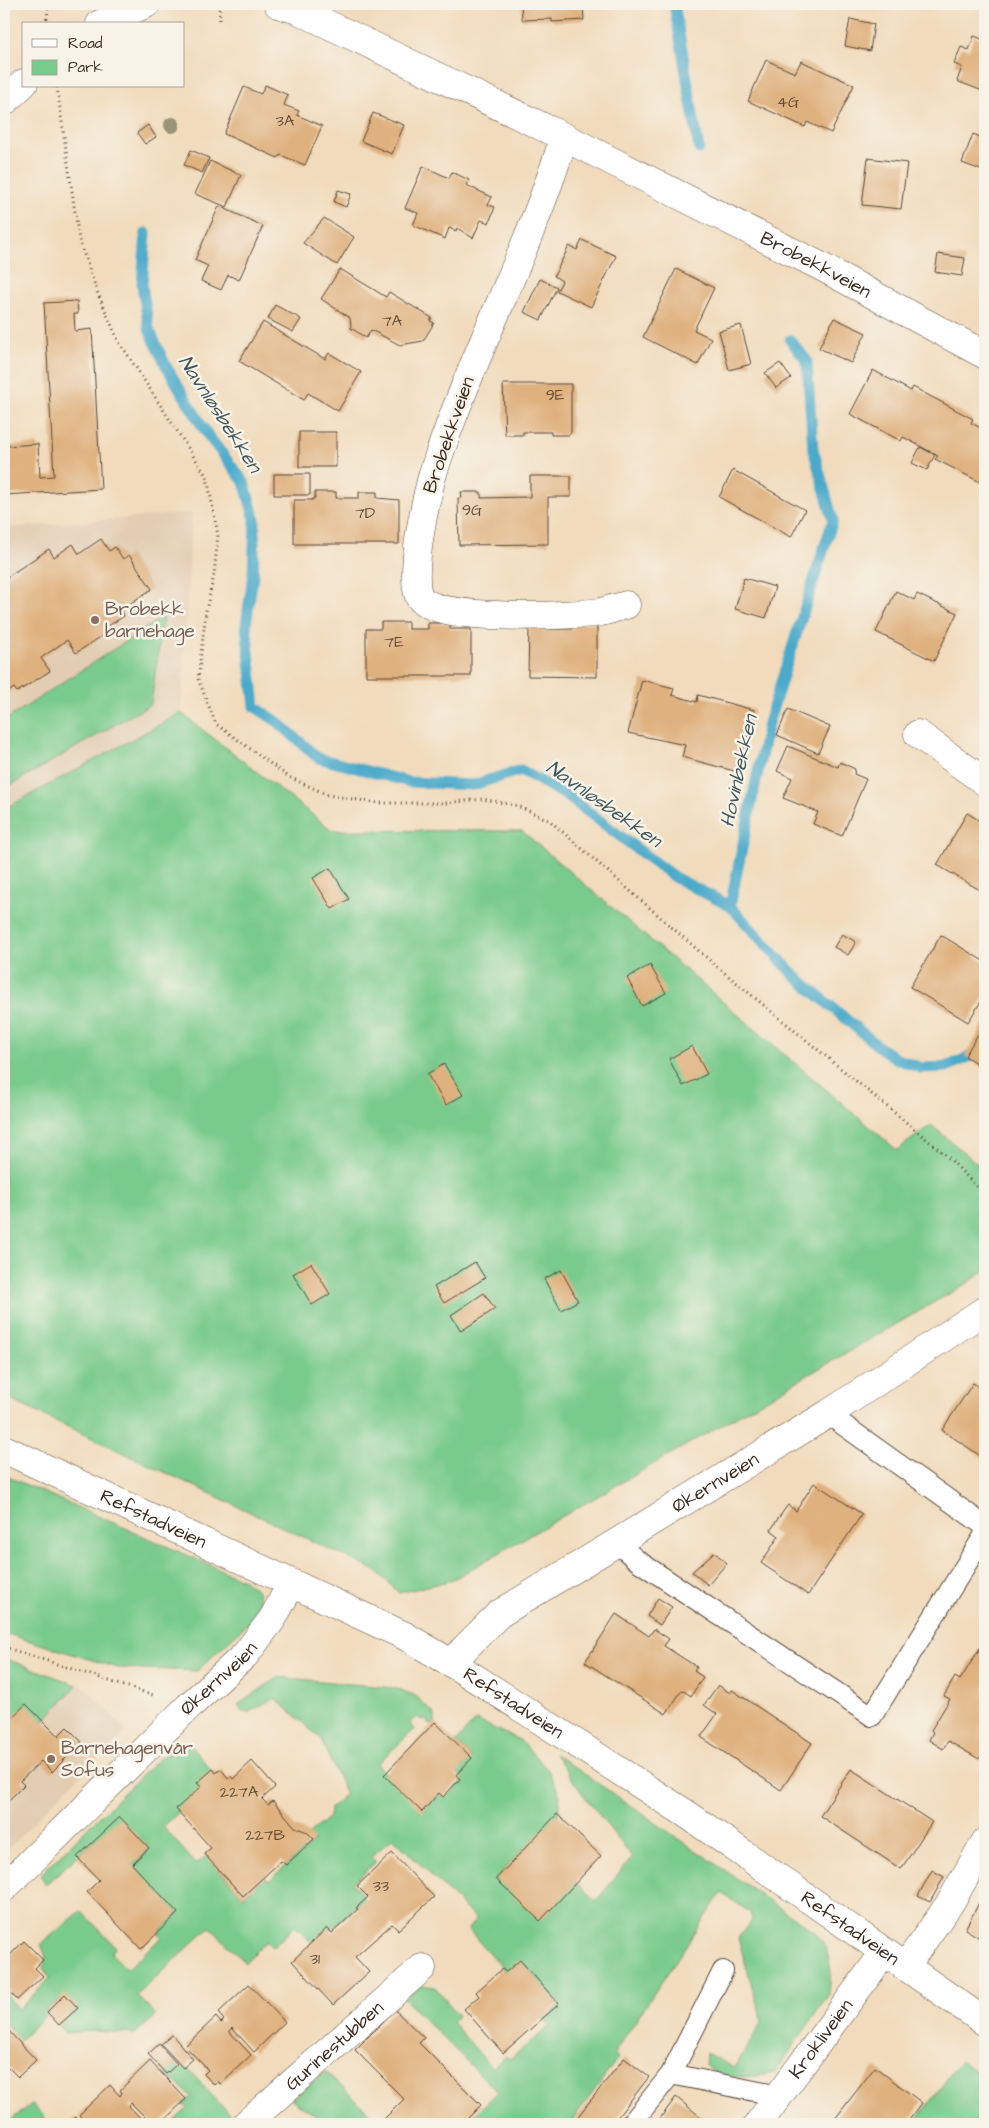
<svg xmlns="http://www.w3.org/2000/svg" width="989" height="2128" font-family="'Architects Daughter',sans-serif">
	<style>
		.built { fill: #e2cdb2 }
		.green { fill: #79cb8c; stroke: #5a7a55 }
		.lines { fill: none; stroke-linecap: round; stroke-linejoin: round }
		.stream { stroke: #4baaca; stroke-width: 11 }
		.building { fill: #dfb17e }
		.lane-casing { stroke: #564536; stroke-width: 22 }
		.street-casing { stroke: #564536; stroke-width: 29 }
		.secondary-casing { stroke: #564536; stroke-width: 29 }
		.path { stroke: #564536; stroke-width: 3; stroke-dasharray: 1 4; stroke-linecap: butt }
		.lane { stroke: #fff; stroke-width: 20 }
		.street { stroke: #fff; stroke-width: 28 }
		.secondary { stroke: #fff; stroke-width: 28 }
		.tree { fill: #979477 }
		.education-dot { fill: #8d6e63; stroke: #f7f3e8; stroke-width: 2 }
		.labels { text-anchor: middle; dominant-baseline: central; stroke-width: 5; stroke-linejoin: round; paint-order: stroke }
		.number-label { font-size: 16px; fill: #644c36 }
		.street-label { font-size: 19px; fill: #3b2a1e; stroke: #f7f3e8 }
		.education-label { font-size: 19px; fill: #785e54; stroke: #f7f3e8; text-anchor: start }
		.water-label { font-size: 20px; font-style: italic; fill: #41575a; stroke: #f7f3e8 }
	</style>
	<rect width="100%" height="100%" fill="#f7f3e8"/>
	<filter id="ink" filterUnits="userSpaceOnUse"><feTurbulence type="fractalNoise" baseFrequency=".02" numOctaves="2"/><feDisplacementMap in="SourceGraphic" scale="10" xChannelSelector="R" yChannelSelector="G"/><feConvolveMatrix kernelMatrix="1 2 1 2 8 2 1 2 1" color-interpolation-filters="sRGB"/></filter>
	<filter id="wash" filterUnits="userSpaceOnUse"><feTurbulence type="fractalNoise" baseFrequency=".0096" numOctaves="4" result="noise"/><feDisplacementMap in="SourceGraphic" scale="20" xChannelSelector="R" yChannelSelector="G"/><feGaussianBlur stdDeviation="1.12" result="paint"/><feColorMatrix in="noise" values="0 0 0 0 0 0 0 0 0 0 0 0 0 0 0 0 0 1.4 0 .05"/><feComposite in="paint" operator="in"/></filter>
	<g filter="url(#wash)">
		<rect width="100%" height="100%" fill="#f1dbbc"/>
		<path class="built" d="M192,513L181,713L4,809V528Z
			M4,1658L77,1685L79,1682L127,1731L68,1787L6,1851L4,1848Z"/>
		<path class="green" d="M163,617L151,704L4,789V721Z
			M181,713L332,830L522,831L897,1150L931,1125L985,1170V1271L966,1284L452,1580L399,1593L376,1571L4,1397V809Z
			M4,1475L244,1580L258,1591L261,1607L249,1622L197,1671L118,1668L4,1633Z
			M4,1658L77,1685L42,1723L26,1707L4,1729Z
			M278,1677L395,1688L414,1695L435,1714V1723L430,1725L425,1719L422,1720L417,1717L410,1724L414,1730L377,1764L422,1811L440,1793L446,1798L464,1780L457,1773L472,1758L456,1742L476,1720L521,1741L548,1770L560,1795L558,1814L496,1878L537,1918L574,1881L596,1901L632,1857L579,1789L555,1754L815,1932L826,1947L831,1971L829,1994L775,2073C753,2077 722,2082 705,2065L706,2053L735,2068L762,2021L738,1938L752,1920L750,1912L721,1893L614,2053L618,2058L570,2124H465L498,2092L404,1999L421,1985L435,1987L458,2015L452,2022L492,2068L506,2056L510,2059L550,2026L544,2019L560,2006L524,1964L509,1976L468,1929L476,1919L393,1838L371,1857L376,1862L352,1883L365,1898L314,1945L295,1926L273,1947L267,1941L245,1963L210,1927L137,1995L156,2016L135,2034L96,2031L65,2033L58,2025L77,2009L66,1995L46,2010L48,2013L20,2040L4,2022V1993L19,2009L50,1978L43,1968L46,1957L41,1944L81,1911L116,1947L111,1953L127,1969L162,1937L158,1933L178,1914L132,1865L149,1849L120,1818L46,1884L40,1875L158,1759L187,1742L212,1771L197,1783L203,1789L163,1827L196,1864L206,1856L243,1897L266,1877L269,1881L314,1841L308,1835L329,1817L330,1808L346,1794L320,1738L275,1698L249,1712H242L238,1705Z
			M960,2061L985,2077V2124H914Z
			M176,2064L181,2070L185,2066L234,2119L228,2124H171L188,2108L182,2104L192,2097L166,2073Z
			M326,2072L376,2119L380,2124H328L291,2099Z
			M32,2104L50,2124H6Z"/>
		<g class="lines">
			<path class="stream" d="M674,4L699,149
				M146,233L142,285L149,329L166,366L207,434L244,482L255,519L253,575L246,625L255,707L278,722L318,758L409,782L473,785L521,770L567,796L674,877L730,906
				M790,340L807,361L813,449L833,520L768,723L730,906L794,975L879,1047L897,1059L921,1068L946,1067L985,1050"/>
		</g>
		<g id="blocks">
			<path class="building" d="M521,4H583L584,20L552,22V19L522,20Z
				M850,19L874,24L870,51L845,46Z
				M974,36L985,40V92L957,81L962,67L954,64L961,47L969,50Z
				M766,60L795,73L801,61L854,85L831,133L807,122L805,127L748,101Z
				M265,85L288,95L284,105L299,111L297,115L322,126L305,165L280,155L278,158L224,134L244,87L261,94Z
				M373,113L404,125L392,154L361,141Z
				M148,125L156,137L145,144L137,133Z
				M973,134L985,139V158L981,170L962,163Z
				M191,150L209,158L202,173L184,165Z
				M868,158L907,163L901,209L862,205Z
				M210,161L241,175L227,207L195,194Z
				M423,166L449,178L452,172L469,180L466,185L492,197L488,205L495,207L489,223L481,220L473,238L457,228L456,231L449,228L445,239L413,225L418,213L405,208Z
				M338,190L351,194L346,207L334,202Z
				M219,206L263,226L239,280L228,275L221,290L201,281L208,266L195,260Z
				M324,218L354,237L337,265L303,243Z
				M582,240L616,256L591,307L557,291L562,281L554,276L569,246L577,250Z
				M938,254L965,258L962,276L935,272Z
				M340,269L386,297L389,292L432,318L430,321L434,323L423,341L400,345L371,330L366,338L351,328L350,318L321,299Z
				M676,269L714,288L694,330L711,338L698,365L643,337Z
				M540,279L557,287L541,320L524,312Z
				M77,301L78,314H74L75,331L92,329L101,489L4,495V446L38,444L40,477L54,476L44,303Z
				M275,305L301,319L293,332L268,319Z
				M834,318L866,333L851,363L819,348Z
				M263,322L325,359L329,353L361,372L338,411L308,393L304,400L239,361Z
				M741,325L751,364L729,370L719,331Z
				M780,363L791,378L776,388L765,373Z
				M873,370L911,391L913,387L973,419L971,423L985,430L984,484L935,459L938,456L920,446L903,437L901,441L850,414Z
				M503,384H571V432L569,435H551V432H523V435H505Z
				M299,432H336V467H299Z
				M920,447L935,455L927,470L912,463Z
				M733,470L805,510L791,537L719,497Z
				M274,474H310V495H274Z
				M530,476H571V497H548V544L459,545L458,498H462L461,492H481V498L530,497Z
				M315,492H336V498H359V492H377V498L399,500V544H294V500H312L315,498Z
				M101,539L109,551L115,547L123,559L129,555L152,589L120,610L124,616L105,628L108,632L76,653L67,640L41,658L50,671L17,692L14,688L4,695V579L49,549L54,557L73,544L79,554Z
				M744,578L775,587L766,618L735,609Z
				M896,591L914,600L917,594L957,613L934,661L876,632Z
				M381,622H408V629H428V623H450V629H471V676H366V629H381Z
				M551,623V629H573V623H597V677L528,676L529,629Z
				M642,680L674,688L672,695L697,702L698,695L754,710L738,772L682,757L685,745L628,733Z
				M788,709L830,727L818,753L777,735Z
				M788,746L838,767L840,762L855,769L854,774L866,779L842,836L813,824L818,812L783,798L792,778L777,771Z
				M967,813L985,824V893L937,865Z
				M330,868L349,899L332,909L313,878Z
				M842,934L856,942L848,955L834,947Z
				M941,935L985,962V995L968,1022L910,987Z
				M650,965L666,993L642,1006L627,978Z
				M984,1024L985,1025V1069L965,1056Z
				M692,1046L707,1074L683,1086L669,1059Z
				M444,1064L463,1095L446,1105L427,1074Z
				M475,1262L485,1278L444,1303L434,1287Z
				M311,1263L330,1294L312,1305L293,1274Z
				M561,1270L578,1301L561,1310L544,1279Z
				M484,1293L495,1309L461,1331L451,1315Z
				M973,1383L985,1391V1459L942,1430Z
				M814,1483L862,1514L808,1595L761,1563L779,1536L771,1530L779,1517L788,1505L796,1511Z
				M714,1552L727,1563L708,1585L692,1572Z
				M658,1598L672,1607L660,1625L647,1616Z
				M616,1614L649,1636L654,1629L669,1639L664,1646L697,1667L694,1671L703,1677L691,1696L682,1690L666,1714L585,1662Z
				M980,1648L985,1651V1748L979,1759L948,1741L943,1749L929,1740L933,1732L931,1730L950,1699L944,1696L955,1677L960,1680Z
				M718,1685L730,1693L732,1690L812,1743L781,1790L701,1737L717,1714L704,1705Z
				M26,1704L58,1736L67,1727L82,1742L52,1772L41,1761L20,1781L24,1785L4,1805V1725Z
				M435,1722L472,1758L456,1775L460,1779L443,1797L439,1793L422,1812L384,1775Z
				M252,1761L275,1787L262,1799L268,1805L273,1801L295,1827L307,1832L314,1839L286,1865L281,1861L243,1896L204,1854L211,1848L176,1809L201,1787L197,1783L213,1769L216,1773L221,1769L228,1778L231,1776L233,1779Z
				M851,1769L932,1822L901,1869L820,1816Z
				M557,1814L601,1856L540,1921L496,1879Z
				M120,1817L149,1848L132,1864L178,1913L141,1949L87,1892L99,1880L77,1857Z
				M392,1853L434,1897L398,1930L392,1924L355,1957L369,1972L333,2005L292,1961L327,1928L332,1933L358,1909L356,1908L368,1897L357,1886Z
				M932,1870L944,1877L930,1902L918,1896Z
				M985,1892V1933L982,1931L978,1937L965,1929Z
				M24,1941L43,1960L35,1968L43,1976L17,2000L4,1986V1961Z
				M520,1960L559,2004L503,2053L464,2009L479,1996L476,1992L502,1969L506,1972Z
				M249,1984L285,2022L254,2052L232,2028L229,2031L251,2055L220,2084L218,2081L214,2085L204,2074L208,2070L185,2046L216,2017L221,2023L224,2020L218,2013Z
				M65,1994L78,2008L59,2025L47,2012Z
				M395,2010L424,2038L419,2043L481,2105L462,2124H384L381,2122L404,2099L355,2050Z
				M4,2026L36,2060L18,2077L9,2068L4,2073Z
				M172,2035L193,2059L183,2068L161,2044Z
				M159,2044L177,2064L166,2074L148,2054Z
				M624,2058L649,2077L612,2124H572Z
				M150,2061L186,2099L160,2124H152L131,2103L129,2106L146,2124H68L76,2117L80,2122L83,2119L79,2115L110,2085L120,2096L122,2093L120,2090Z
				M875,2067L922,2103L906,2124H831Z
				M676,2097L702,2118L697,2124H656Z"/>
		</g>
	</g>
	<g filter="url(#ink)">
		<use href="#blocks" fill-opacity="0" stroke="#564536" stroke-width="1"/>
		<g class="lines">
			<defs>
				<path id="lane" d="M828,1414L985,1526
					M618,1544L638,1561L872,1716L985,1534
					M671,2074L723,1971
					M631,2124L671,2074L779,2096"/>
				<g id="street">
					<path id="s1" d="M278,4L298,10L564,137L820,266L985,355"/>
					<path d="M100,24L146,4"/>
					<path d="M4,102L24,83"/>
					<path d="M564,137C530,249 473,353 436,464C428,486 407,580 420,598C437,622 571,616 601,612C609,610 618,607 626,605"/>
					<path d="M918,734L985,782"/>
					<path id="s2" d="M453,1664L465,1648L499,1614L828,1414L985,1310"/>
					<path d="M905,1967L950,1903L985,1842"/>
					<path id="s3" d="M246,2124L422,1968"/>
					<path id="s4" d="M758,2124L884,1953"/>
				</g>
				<g id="secondary">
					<path id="s5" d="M4,1449L405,1636L453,1664L688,1815L985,2022"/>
					<path id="s6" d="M4,1888L188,1707L245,1655L273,1618L291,1584"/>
				</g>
			</defs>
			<use href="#lane" class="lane-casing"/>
			<use href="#street" class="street-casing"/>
			<use href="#secondary" class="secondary-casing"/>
			<path class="path" d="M219,4L220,22
				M46,24L49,4
				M57,87L79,240L98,294L118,340L207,477L218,535L214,575L206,611L198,679L216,724L289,777L328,795L377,803H446L483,799L515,805L549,820L715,965L947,1156L983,1193L985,1199
				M4,1647L153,1695"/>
			<use href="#lane" class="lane"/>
			<use href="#street" class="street"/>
			<use href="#secondary" class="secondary"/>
		</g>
		<circle class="tree" cx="172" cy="125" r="8"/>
	</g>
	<g class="education-dot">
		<circle cx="95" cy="620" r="5"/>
		<circle cx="51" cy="1759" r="5"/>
	</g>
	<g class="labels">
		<g class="number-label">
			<text x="788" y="102">4G</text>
			<text x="285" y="121">3A</text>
			<text x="392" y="321">7A</text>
			<text x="555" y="395">9E</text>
			<text x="472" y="510">9G</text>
			<text x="365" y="513">7D</text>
			<text x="394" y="642">7E</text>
			<text x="239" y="1792">227A</text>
			<text x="265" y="1835">227B</text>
			<text x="381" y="1886">33</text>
			<text x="315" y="1959">31</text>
		</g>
		<g class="street-label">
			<text stroke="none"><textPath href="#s1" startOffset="598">Brobekkveien</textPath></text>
			<text transform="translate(449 435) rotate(-71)">Brobekkveien</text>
			<text stroke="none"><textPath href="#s2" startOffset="321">Økernveien</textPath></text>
			<text stroke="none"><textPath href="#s5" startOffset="165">Refstadveien</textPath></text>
			<text stroke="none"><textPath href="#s6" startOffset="300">Økernveien</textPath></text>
			<text stroke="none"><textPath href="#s5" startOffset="570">Refstadveien</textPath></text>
			<text stroke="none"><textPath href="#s5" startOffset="975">Refstadveien</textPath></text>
			<text stroke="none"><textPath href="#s4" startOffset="106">Krokliveien</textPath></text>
			<text stroke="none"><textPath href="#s3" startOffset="118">Gurinestubben</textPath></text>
		</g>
		<g class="education-label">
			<text x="105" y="609">Brobekk<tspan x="105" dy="22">barnehage</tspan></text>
			<text x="61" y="1748">Barnehagenvår<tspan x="61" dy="22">Sofus</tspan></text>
		</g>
		<g class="water-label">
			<text transform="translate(220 414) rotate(57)">Navnløsbekken</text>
			<text transform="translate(739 771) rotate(-78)">Hovinbekken</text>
			<text transform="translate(604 804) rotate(35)">Navnløsbekken</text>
		</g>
	</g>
	<rect width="989" height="2128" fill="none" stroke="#f7f3e8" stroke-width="20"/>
	<rect x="22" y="22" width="162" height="65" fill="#f7f3e8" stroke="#aca397"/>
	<rect x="32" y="39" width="25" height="8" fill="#ffffff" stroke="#aca397"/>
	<text x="68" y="48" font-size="15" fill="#3b2a1e">Road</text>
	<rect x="32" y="60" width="25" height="15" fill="#79cb8c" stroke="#aca397"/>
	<text x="68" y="72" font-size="15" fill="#3b2a1e">Park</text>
</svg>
